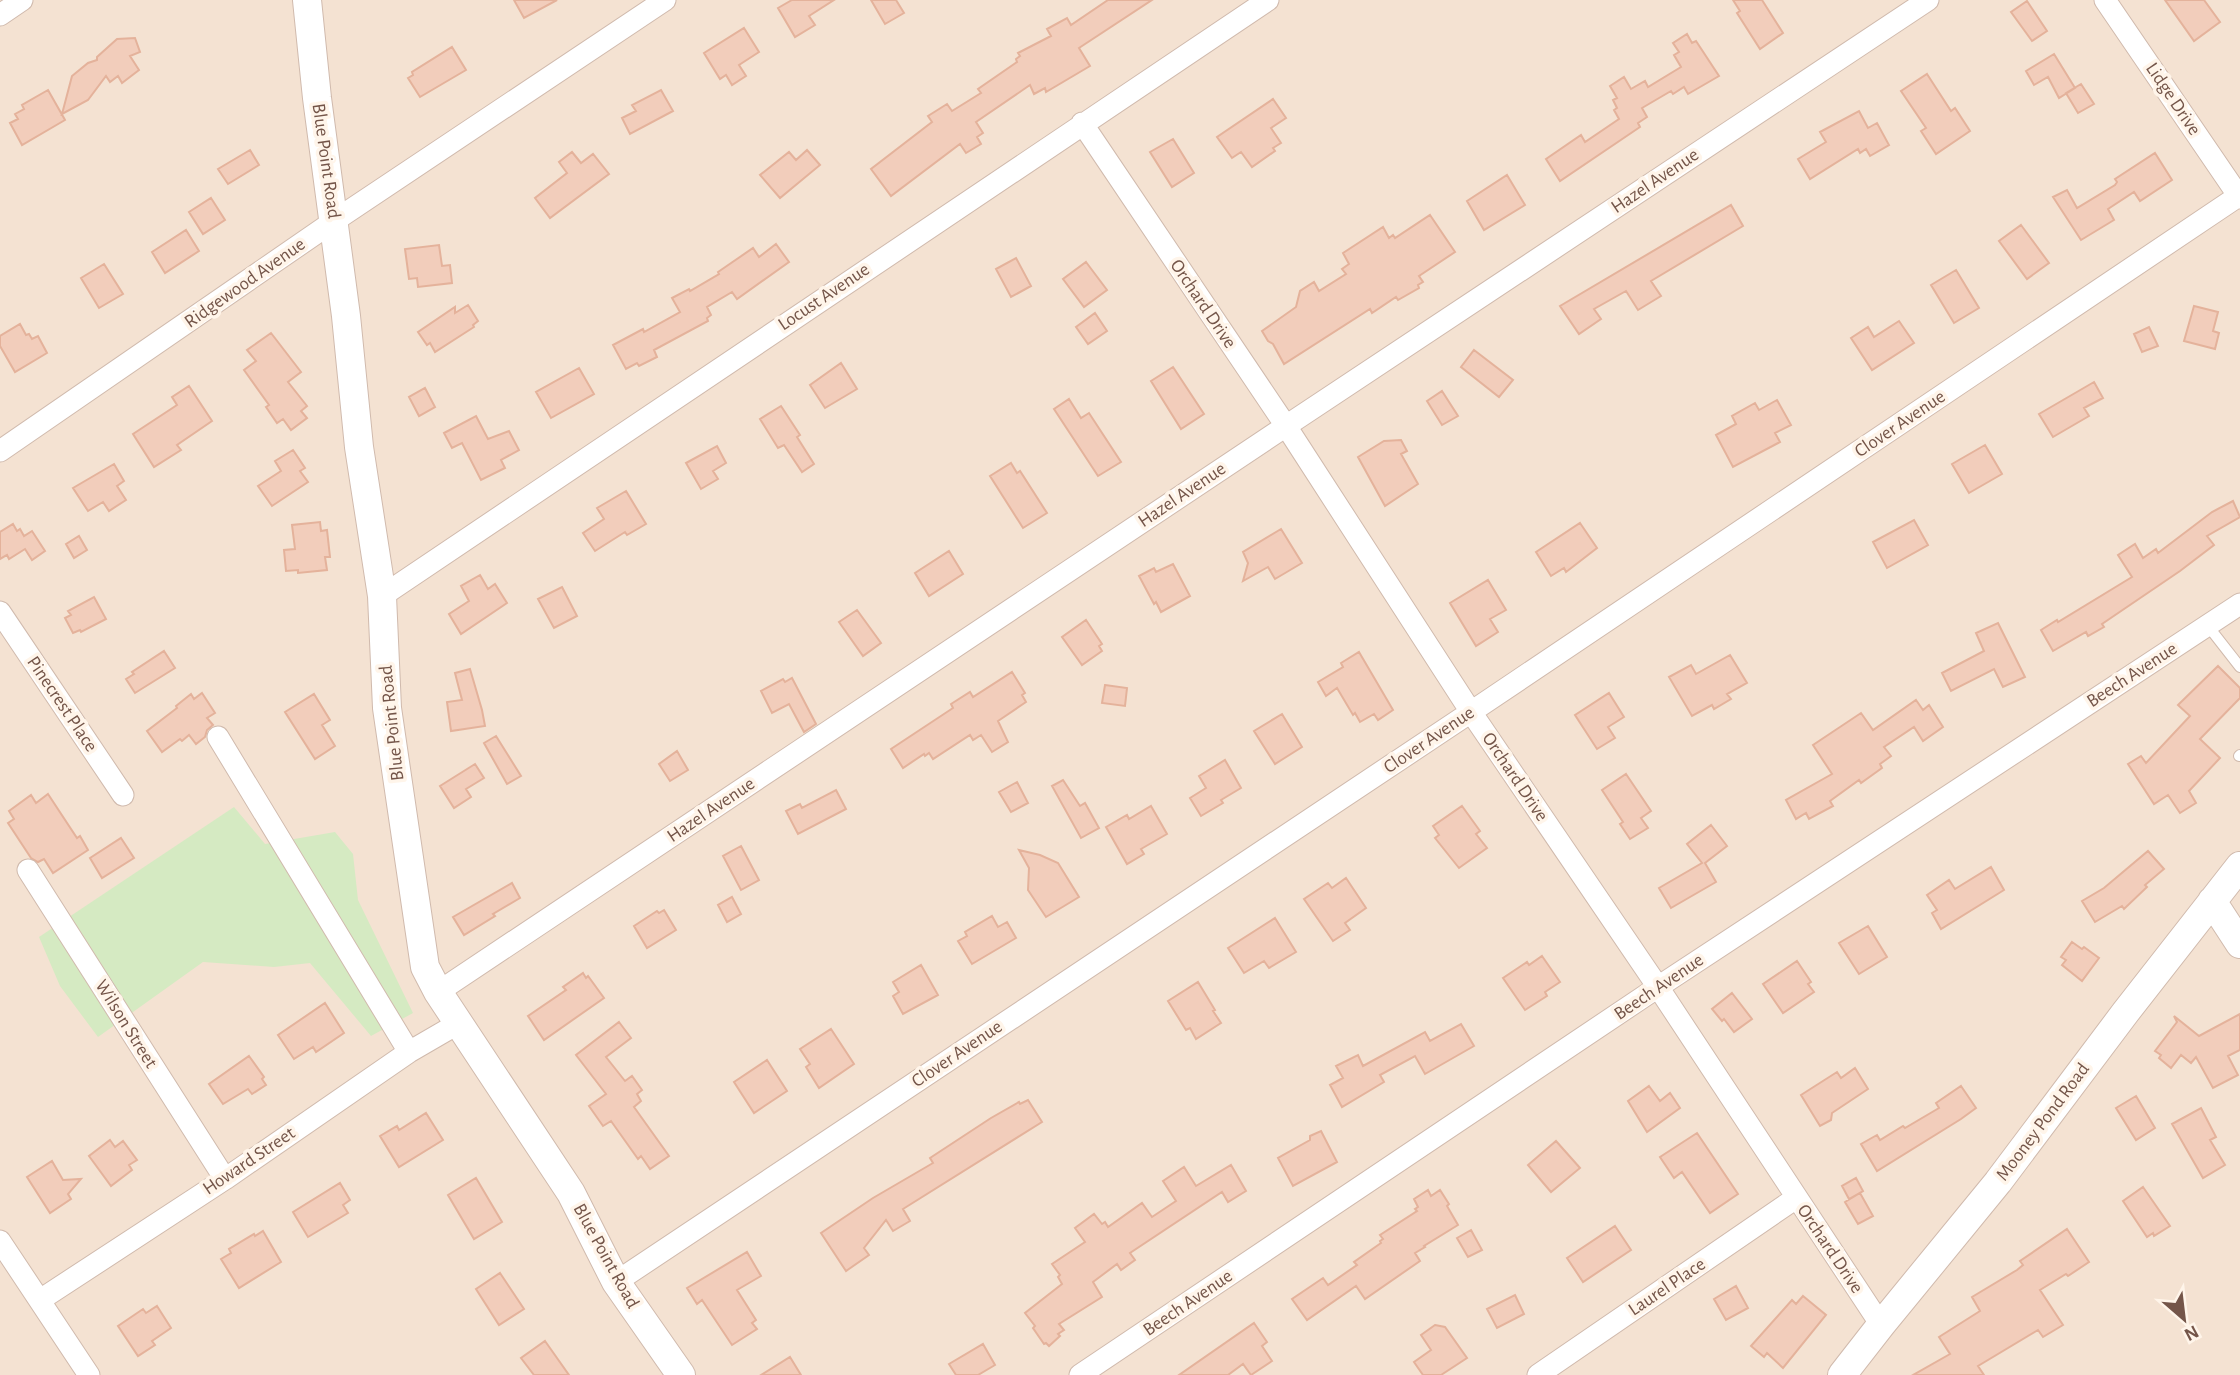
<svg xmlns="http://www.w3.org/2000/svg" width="2240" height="1375" font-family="'Alegreya Sans',sans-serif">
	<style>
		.residential { fill: #f4e2d2 }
		.green { fill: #d5eac2 }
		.building { fill: #f2cdbb; stroke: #e4b29b; stroke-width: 2 }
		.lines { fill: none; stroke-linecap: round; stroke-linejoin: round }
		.service-casing { stroke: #d0baad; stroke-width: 12 }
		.minor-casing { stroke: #d0baad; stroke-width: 23 }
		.tertiary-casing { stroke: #d0baad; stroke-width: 30 }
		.service { stroke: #fff; stroke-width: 10 }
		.minor { stroke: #fff; stroke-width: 21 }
		.tertiary { stroke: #fff; stroke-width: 28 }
		.labels { text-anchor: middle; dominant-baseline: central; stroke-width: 7; stroke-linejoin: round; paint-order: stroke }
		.street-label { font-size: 19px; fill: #745549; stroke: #fff5ea }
	</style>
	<rect width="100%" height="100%" fill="#fcf1e3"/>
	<path class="residential" d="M0,0H2240V1375H0Z"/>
	<path class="green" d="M234,807L265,844L335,832L353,854L358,900L413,1013L371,1036L310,963L274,967L203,962L98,1037L60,986L39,937Z"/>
	<path class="building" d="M514,0H557L524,18Z
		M792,0H834L809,16L815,25L795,37L778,8Z
		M871,0H896L904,13L885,24Z
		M1108,0H1152L1079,48L1090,66L1046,92L1045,88L1034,94L1030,85L976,122L983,133L977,137L981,144L966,153L960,144L891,196L871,169L932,122L928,116L947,104L952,111L981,93L978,89L1017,62L1016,59L1020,56L1018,53L1051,36L1047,29L1067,18L1071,25Z
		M1733,0H1762L1783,33L1760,49L1737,13L1740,11Z
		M2165,0H2204L2220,22L2194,41Z
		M2027,1L2047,31L2032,41L2011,12Z
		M744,28L759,52L739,65L746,76L732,85L726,75L720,79L704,53Z
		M1687,34L1692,43L1696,41L1719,76L1688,94L1684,87L1673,94L1671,91L1642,108L1647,117L1638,123L1640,127L1560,181L1546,159L1581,135L1585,142L1619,119L1614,110L1617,108L1613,100L1617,98L1610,86L1624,77L1631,89L1645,81L1648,87L1681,67L1674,55L1679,52L1673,43Z
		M135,38L140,52L130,56L139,70L122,83L118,76L110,82L106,76L88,100L62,114L72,76L88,63L97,60V57L117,39Z
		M452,47L466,70L420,97L408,78L413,75L412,72Z
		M2054,54L2075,88L2059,98L2048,77L2034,85L2026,71Z
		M1927,74L1951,111L1955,108L1970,131L1936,154L1921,131L1926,128L1901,91Z
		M2081,84L2094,104L2078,113L2066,93Z
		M48,90L65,120L22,145L10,123L18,119L15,114L24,109L22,105Z
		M661,90L673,111L630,134L622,118L636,111L632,105Z
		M1273,99L1286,118L1271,128L1281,143L1273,148L1275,151L1252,167L1241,152L1232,158L1217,137Z
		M1859,111L1868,128L1877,123L1889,145L1870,156L1866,149L1860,153L1858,149L1810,179L1798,159L1826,142L1820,132Z
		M1173,139L1194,173L1172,187L1150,152Z
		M250,150L259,165L228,184L218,169Z
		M807,150L820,165L780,198L760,175L789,152L796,160Z
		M572,152L581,163L593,154L609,174L550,218L535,198L567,173L559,162Z
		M2155,153L2172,180L2140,201L2134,192L2108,209L2114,220L2081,240L2053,197L2067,190L2077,208L2115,185L2117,182L2115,179Z
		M1507,175L1525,205L1484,230L1467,201Z
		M211,198L225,220L203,234L189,212Z
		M1731,205L1743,226L1651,281L1661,296L1638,310L1626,291L1594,309L1601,319L1579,334L1560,306Z
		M1430,215L1455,252L1419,276L1423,282L1418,285L1419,288L1398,300L1396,297L1372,313L1370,309L1284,364L1273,344L1268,341L1262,331L1296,307L1300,291L1314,282L1319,291L1346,274L1342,269L1349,264L1343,253L1383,227L1389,238L1393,235L1395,238Z
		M2021,225L2049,263L2027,279L1999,241Z
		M186,230L199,251L165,273L152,252Z
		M776,244L789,262L737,299L732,292L707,307L711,315L707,318L708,321L654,350L657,357L639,366L637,363L626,369L613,345L643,329L644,332L680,312L672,298L689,289L690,291L719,274L718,272L753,248L759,257Z
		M439,245L442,266L450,265L452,283L418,287L417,278L409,279L405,249Z
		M1016,258L1031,286L1011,297L996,269Z
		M1086,262L1107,290L1084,307L1063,279Z
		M104,264L123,294L99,308L81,278Z
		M1956,270L1979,308L1954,323L1931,285Z
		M468,305L478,321L473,325L474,327L435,352L430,343L427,345L418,332L455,307V313Z
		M2194,306L2218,312L2213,331L2219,333L2215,349L2184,341Z
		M1095,313L1107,331L1088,344L1076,327Z
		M1899,321L1914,343L1872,370L1851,338L1868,327L1874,337Z
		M20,324L26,335L29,334L32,339L38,336L47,353L15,372L0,346V336Z
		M2149,327L2158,346L2142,352L2134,334Z
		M271,333L301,372L288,382L307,406L301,411L307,418L291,430L283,419L277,423L266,407L269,405L244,370L256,361L247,350Z
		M1474,350L1513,380L1499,397L1461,367Z
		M841,363L857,389L825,408L810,385Z
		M1173,367L1204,414L1181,429L1151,381Z
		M579,368L594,394L551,418L536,392Z
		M2094,382L2103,398L2084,408L2089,416L2053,437L2039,414Z
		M189,386L212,421L177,445L181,450L154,467L133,434L177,405L172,397Z
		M425,388L435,407L419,416L409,397Z
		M1442,391L1458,416L1442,425L1427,401Z
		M1069,399L1081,418L1089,413L1121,462L1098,476L1054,409Z
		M1777,400L1791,425L1775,433L1780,442L1733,467L1716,435L1736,424L1732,416L1755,403L1759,410Z
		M781,406L800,435L797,437L814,464L802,472L784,445L778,448L760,419Z
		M476,416L488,439L509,431L519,450L501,460L505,468L481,480L462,443L452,448L444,433Z
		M1401,440L1407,451L1401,454L1418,484L1385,506L1358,457L1384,441Z
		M1985,445L2002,474L1969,493L1952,464Z
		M717,446L726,463L713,471L718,479L701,489L686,463Z
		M293,450L305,468L300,471L308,482L272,506L258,486L281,471L275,461Z
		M1011,463L1017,473L1020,471L1047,513L1023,528L990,476Z
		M114,464L124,481L117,486L126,500L109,511L103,502L88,511L73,488Z
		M626,491L646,524L627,535L625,532L595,551L583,533L604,519L597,508Z
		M2233,501L2240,517L2207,536L2214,545L2180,571L2102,624L2104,627L2088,636L2086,632L2053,651L2041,630L2057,620L2058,622L2132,577L2118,555L2135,544L2143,558L2156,549L2158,553L2212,512Z
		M1914,520L1928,545L1887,568L1873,542Z
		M320,522L321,531L327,530L330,557H325L327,570L298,573V570L286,571L284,550L295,549L292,525Z
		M1580,523L1597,548L1566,572L1564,568L1551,576L1536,552Z
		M13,524L17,531L20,529L24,536L32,531L45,551L32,560L25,549L9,559L7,555L0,559V532Z
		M1281,529L1302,563L1275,579L1268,567L1243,581L1248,563L1243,552Z
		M79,536L87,550L74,558L66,544Z
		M949,551L963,574L929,596L915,573Z
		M1173,564L1190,596L1161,612L1156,602L1154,604L1139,576L1154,568L1156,572Z
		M480,575L488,589L495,584L507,603L461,634L449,614L469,601L461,586Z
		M1488,580L1506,610L1490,619L1498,632L1476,646L1450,603Z
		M562,587L577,616L554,628L538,599Z
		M94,597L106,619L81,632L80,630L73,633L65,618L71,615L68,611Z
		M857,610L881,643L863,656L839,622Z
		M1086,620L1102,644L1099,646L1102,651L1082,665L1062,637Z
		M1998,623L2025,677L2003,687L1994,669L1951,691L1942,673L1984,651L1976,633Z
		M164,651L175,668L135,693L126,679L134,674L132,672Z
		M1359,652L1393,710L1378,720L1374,714L1360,722L1355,713L1353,715L1337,688L1326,696L1318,682L1343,667L1341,663Z
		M1730,655L1747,683L1727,694L1731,699L1714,709L1712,705L1692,716L1669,677L1691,665L1696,674Z
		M2218,666L2240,688V698L2200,739L2220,758L2189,791L2196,803L2180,813L2168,795L2154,804L2128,764L2141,756L2146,763L2190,716L2178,705Z
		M470,669L482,710L485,726L451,731L447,702L462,700L455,673Z
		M1012,672L1025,693L1022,695L1026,702L998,721L1008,742L992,752L981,735L973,740L970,735L933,759L929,753L925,756L924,754L903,768L891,749L953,708L951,704L970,692L973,697Z
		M792,678L816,724L804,732L789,704L772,713L761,691L783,679L785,682Z
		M1105,685L1127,688L1125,706L1102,703Z
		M202,693L215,713L207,718L213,725L207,730L205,737L196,744L189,735L182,741L180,739L162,752L147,731L177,708L176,706L191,694L194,699Z
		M1609,693L1624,717L1608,727L1615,738L1597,749L1575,715Z
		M314,694L330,720L322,725L335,746L315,759L285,712Z
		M1916,700L1923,710L1929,705L1943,727L1923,741L1914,727L1884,747L1891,756L1880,764L1882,768L1861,783L1859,780L1830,801L1833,806L1809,819L1806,813L1796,819L1786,800L1832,774L1813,745L1861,713L1873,730Z
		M1282,714L1302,747L1275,764L1254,731Z
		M496,736L521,776L507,784L484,743Z
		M677,751L688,770L670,781L659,764Z
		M1225,760L1241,788L1221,800L1223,803L1201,816L1190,798L1206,788L1199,776Z
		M475,764L484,778L466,789L471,797L454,808L440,786Z
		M1626,774L1651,811L1641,818L1648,828L1630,839L1620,824L1623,822L1602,790Z
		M1063,780L1080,806L1085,803L1099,828L1081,838L1052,786Z
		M1017,782L1028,803L1011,812L999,792Z
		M836,790L846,809L798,834L786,811L800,804L802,808Z
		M48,794L77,838L80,836L88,850L53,873L44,859L38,862L31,858L8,823L14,819L9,811L31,795L36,803Z
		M1151,806L1167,834L1141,849L1144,854L1127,864L1106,827L1127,815L1129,819Z
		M1462,806L1480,831L1476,834L1487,848L1459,868L1435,838L1439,835L1433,826Z
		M1711,825L1727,846L1705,863L1716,882L1671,908L1659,888L1702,863L1687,844Z
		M121,838L134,858L102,878L90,858Z
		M741,846L759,880L741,890L723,856Z
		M1019,850L1040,855L1058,863L1079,897L1046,917L1028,890L1029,868Z
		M2148,851L2164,869L2145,885L2147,887L2124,909L2122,906L2095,922L2082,901L2104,888Z
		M1991,867L2004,890L1941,929L1932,913L1937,910L1927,895L1949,880L1955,889Z
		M1346,878L1366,908L1345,923L1350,930L1333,941L1304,899L1328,883L1332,888Z
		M512,883L520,898L493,914L495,916L464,935L453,917Z
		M732,897L741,914L727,922L718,905Z
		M664,910L676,930L647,948L634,926L657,911L659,913Z
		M992,916L998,927L1007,922L1016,938L972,964L958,941L967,936L965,932Z
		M1275,918L1296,952L1269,968L1264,961L1244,973L1228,948Z
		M1868,926L1887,957L1859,974L1839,943Z
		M2072,942L2082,949L2084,947L2099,958L2082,981L2062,965L2066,960L2061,957Z
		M1542,956L1560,982L1545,992L1547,996L1525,1010L1503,978L1527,962L1529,965Z
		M1797,961L1811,982L1808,984L1814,992L1783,1013L1763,984Z
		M921,965L938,995L903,1014L893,996L899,992L893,982Z
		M583,973L586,978L588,976L604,998L544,1040L528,1016L566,990L563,987Z
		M1198,982L1215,1010L1213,1011L1221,1023L1196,1039L1190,1028L1186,1030L1168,1001Z
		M1732,993L1752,1019L1734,1032L1724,1019L1722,1021L1712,1009Z
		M325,1003L344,1033L316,1052L313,1047L294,1059L278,1035Z
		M2240,1014V1050L2228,1056L2238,1075L2213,1088L2196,1057L2191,1063L2181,1055L2171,1068L2159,1058L2161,1055L2155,1051L2177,1022L2174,1016L2199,1036Z
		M619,1022L631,1038L606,1057L625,1081L632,1076L642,1090L637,1094L641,1101L634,1107L669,1156L650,1169L641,1156L638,1159L611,1121L603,1126L589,1106L606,1094L576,1055Z
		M1461,1024L1474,1046L1425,1074L1415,1056L1380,1075L1384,1082L1342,1107L1330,1085L1343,1078L1336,1066L1358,1055L1363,1066L1425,1032L1430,1041Z
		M831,1029L854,1064L819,1088L806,1067L810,1064L800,1049Z
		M249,1056L264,1077L262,1079L266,1085L252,1094L248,1089L223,1104L209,1084Z
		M767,1060L787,1091L754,1113L734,1082Z
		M1855,1068L1868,1089L1832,1113L1831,1120L1820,1126L1801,1095L1837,1072L1841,1078Z
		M1649,1086L1660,1101L1670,1093L1680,1108L1647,1132L1628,1101Z
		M1961,1086L1976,1108L1961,1119L1877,1171L1861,1144L1877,1135L1880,1140L1903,1126L1905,1128L1939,1108L1936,1103Z
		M2136,1096L2155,1128L2136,1140L2116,1108Z
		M1028,1100L1042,1122L903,1209L910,1221L893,1231L886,1220L864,1248L869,1255L846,1271L821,1233L873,1198L933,1163L930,1158L991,1118L1019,1102L1020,1104Z
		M2201,1108L2216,1137L2210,1140L2225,1165L2203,1178L2172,1124Z
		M426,1113L443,1140L399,1167L380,1136L397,1126L399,1130Z
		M1321,1131L1337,1162L1293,1186L1278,1158L1310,1140V1136Z
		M1697,1133L1738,1194L1710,1213L1682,1172L1674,1178L1660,1157Z
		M110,1140L115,1147L123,1141L137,1160L129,1165L132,1170L111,1186L89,1156Z
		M1556,1141L1580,1168L1551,1192L1528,1165Z
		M52,1161L63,1180L81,1179L68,1194L71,1199L50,1213L27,1177Z
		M1231,1165L1246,1191L1228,1202L1222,1192L1130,1253L1135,1260L1121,1270L1117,1264L1093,1282L1102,1297L1059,1324L1064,1330L1058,1334L1060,1336L1049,1346L1046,1343L1044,1344L1033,1328L1035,1326L1025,1313L1062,1284L1058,1277L1060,1275L1052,1264L1085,1242L1075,1228L1094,1214L1102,1224L1105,1222L1108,1227L1142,1203L1152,1217L1176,1201L1163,1181L1184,1167L1196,1186Z
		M476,1178L502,1222L474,1239L448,1195Z
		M1856,1178L1863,1191L1849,1199L1842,1186Z
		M340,1183L350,1200L343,1205L348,1213L308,1237L293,1212Z
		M2143,1187L2170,1226L2154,1236L2153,1233L2147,1237L2123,1201Z
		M1428,1190L1431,1196L1440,1190L1449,1204L1447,1206L1458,1225L1424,1246L1425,1247L1415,1253L1420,1261L1365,1299L1356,1286L1307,1320L1292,1299L1323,1278L1328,1285L1357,1265L1354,1262L1381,1243L1380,1241L1383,1239L1380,1235L1417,1211L1415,1209L1418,1207L1414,1199Z
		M1860,1193L1873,1216L1858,1224L1845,1202Z
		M1615,1226L1631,1250L1583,1282L1567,1258Z
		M2067,1229L2089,1262L2068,1276L2066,1274L2040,1290L2063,1325L2043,1337L2038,1330L1978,1366L1984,1375H1913L1950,1354L1939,1337L1980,1311L1972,1297L2017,1270L2023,1265L2020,1261Z
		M1471,1230L1482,1250L1468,1257L1457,1238Z
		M263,1231L281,1262L239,1288L221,1259L231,1253L229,1249L254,1234L255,1236Z
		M747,1252L761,1276L737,1290L756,1320L752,1323L757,1329L732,1345L702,1300L697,1304L687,1288Z
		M500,1273L524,1309L499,1325L476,1289Z
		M1736,1286L1748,1308L1726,1320L1714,1299Z
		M1515,1295L1524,1314L1497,1328L1487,1309Z
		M1803,1296L1826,1315L1783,1368L1767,1353L1764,1357L1751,1346L1792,1300L1796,1304Z
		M157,1306L171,1328L152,1341L155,1345L138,1356L118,1326L143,1309L146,1313Z
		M1254,1323L1267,1342L1262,1346L1272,1361L1251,1375L1243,1364L1228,1375H1179Z
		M1435,1325L1445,1327L1467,1358L1441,1375H1423L1414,1362L1431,1350L1421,1335Z
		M545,1341L569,1375H534L521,1358Z
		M983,1344L995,1365L978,1375H956L949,1364Z
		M790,1357L801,1375H761Z"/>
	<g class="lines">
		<defs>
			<path id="service" d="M2208,626L2240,667
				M2239,756L2240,755"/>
			<path id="minor" d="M2105,0L2240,198
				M0,15L22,0
				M1082,123L1286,426L1471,712L1658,987L1881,1325
				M0,451L334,221L665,0
				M382,596L1268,0
				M0,612L123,795
				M218,737L409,1052
				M28,870L225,1179
				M438,992L1286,426L1928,0
				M0,1241L89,1375
				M616,1282L1471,712L2240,195
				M40,1300L225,1179L409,1052L459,1023
				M1080,1375L1658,987L2240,604
				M1538,1375L1796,1198"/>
			<path id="tertiary" d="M307,0L317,98L346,316L359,447L382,596L387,708L425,967L438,992L571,1193L616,1282L681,1375
				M2212,901L2240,944
				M1842,1375L1881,1325L1998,1182L2125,1013L2240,866"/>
		</defs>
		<use href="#service" class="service-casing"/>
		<use href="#minor" class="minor-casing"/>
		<use href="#tertiary" class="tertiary-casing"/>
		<use href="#service" class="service"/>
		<use href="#minor" class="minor"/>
		<use href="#tertiary" class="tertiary"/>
	</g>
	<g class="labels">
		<g class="street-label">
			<text transform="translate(2173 99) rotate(56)">Lidge Drive</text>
			<text transform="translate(326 161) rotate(82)">Blue Point Road</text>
			<text transform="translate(1655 181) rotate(-34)">Hazel Avenue</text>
			<text transform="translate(245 283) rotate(-35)">Ridgewood Avenue</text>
			<text transform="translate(824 297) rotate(-34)">Locust Avenue</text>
			<text transform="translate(1203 304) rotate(56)">Orchard Drive</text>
			<text transform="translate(1900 424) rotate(-34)">Clover Avenue</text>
			<text transform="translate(1182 495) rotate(-34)">Hazel Avenue</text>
			<text transform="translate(2132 675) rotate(-33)">Beech Avenue</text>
			<text transform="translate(62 704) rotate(56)">Pinecrest Place</text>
			<text transform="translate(392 723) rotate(-96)">Blue Point Road</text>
			<text transform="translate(1429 740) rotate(-34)">Clover Avenue</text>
			<text transform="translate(1515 777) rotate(56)">Orchard Drive</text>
			<text transform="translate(711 810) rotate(-34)">Hazel Avenue</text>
			<text transform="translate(1659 987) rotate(-34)">Beech Avenue</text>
			<text transform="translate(126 1024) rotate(58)">Wilson Street</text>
			<text transform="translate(957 1054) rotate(-34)">Clover Avenue</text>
			<text transform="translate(2043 1122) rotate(-53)">Mooney Pond Road</text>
			<text transform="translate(249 1161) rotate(-34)">Howard Street</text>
			<text transform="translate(1830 1249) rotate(56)">Orchard Drive</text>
			<text transform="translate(606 1256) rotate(61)">Blue Point Road</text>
			<text transform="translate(1667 1287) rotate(-34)">Laurel Place</text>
			<text transform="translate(1188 1303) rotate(-34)">Beech Avenue</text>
		</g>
	</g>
	<g transform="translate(2184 1319) rotate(152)" stroke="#fff5ea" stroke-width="5" paint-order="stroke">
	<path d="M0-5L12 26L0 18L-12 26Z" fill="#745549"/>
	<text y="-10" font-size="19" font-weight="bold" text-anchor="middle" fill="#745549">N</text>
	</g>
</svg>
